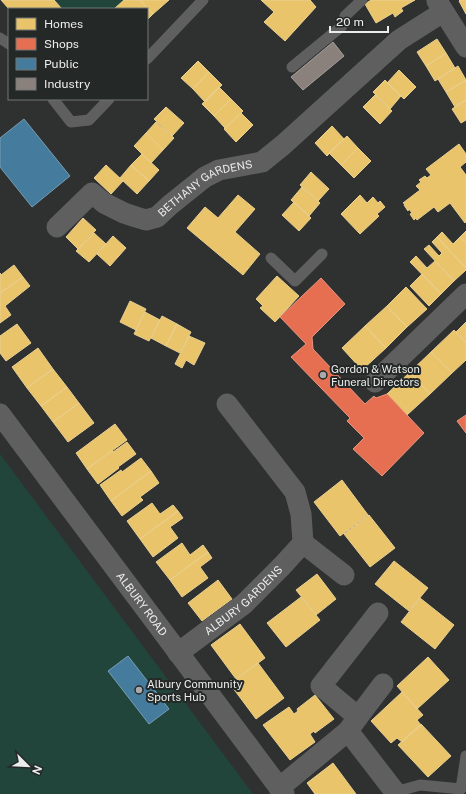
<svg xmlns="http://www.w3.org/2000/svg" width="466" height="794" font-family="'Public Sans',sans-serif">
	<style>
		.green { fill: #21453a }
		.homes { fill: #e9c46a; stroke: #e9d091 }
		.shops { fill: #e76f51; stroke: #e8957f }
		.public { fill: #457b9d; stroke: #769db4 }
		.industry { fill: #8a817c; stroke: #a7a19d }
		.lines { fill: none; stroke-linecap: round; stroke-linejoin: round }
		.service { stroke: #5f5f5f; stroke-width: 11 }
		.minor { stroke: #5f5f5f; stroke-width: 21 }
		.poi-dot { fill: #a9abaa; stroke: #242827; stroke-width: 1.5 }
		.labels { text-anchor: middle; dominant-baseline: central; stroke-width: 4; stroke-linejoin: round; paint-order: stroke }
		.street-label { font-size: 11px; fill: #eaedeb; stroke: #242827 }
		.poi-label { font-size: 11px; fill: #eaedeb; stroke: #242827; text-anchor: start }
	</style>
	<rect width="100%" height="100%" fill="#2f3130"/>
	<path class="green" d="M54,0H124L114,9H62Z
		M0,454L253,794H0Z"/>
	<path class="homes" d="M1,0H54L62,9H9Z
		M124,0H140L153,14L147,20V9H114Z
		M140,0H169L153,14Z
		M261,0H310L316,7L285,41L264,22L274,12Z
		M371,0H415L401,8L403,11L395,17L393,13L376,23L365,4Z
		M460,0H466V14L459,1Z
		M437,39L446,53L426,66L417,52Z
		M446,53L455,68L435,81L426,66Z
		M198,61L209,72L193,89L181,78Z
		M458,66L466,80L446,92L438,79Z
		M399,70L416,87L404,99L387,83Z
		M209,72L222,85L205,102L193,89Z
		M385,80L401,96L390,109L373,92Z
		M466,80V100L455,107L446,92Z
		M219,87L231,99L214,116L202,104Z
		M375,95L392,111L380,124L363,107Z
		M231,99L243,111L225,128L214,116Z
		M466,100V120L461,123L452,109Z
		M166,107L184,123L172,136L154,119Z
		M241,113L253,125L236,142L224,129Z
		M156,122L174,138L163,150L146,133Z
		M332,126L344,139L327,156L315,143Z
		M146,133L163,150L151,163L134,146Z
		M347,136L358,148L341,165L329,153Z
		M459,144L466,154V162L460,167L466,175V222L465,223L450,203L438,212L434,207L417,220L416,218L414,220L410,214L412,213L409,209L408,211L404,205L405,204L403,203L420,190L416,186L421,182L419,180L425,176L427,178L431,175L426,169Z
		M358,148L371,161L354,178L341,165Z
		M142,154L159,170L149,181L131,165Z
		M106,165L123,181L111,194L94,178Z
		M131,165L149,181L137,194L120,178Z
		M311,172L329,189L318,201L300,185Z
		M302,187L320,203L309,216L291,200Z
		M238,195L255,209L235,232L260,254L243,275L187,228L205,207L218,218Z
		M360,195L367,203L373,197L378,203L380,201L385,207L377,214L379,216L360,234L341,214Z
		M294,202L311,218L299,231L282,215Z
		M83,218L96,230L78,249L66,237Z
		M466,231V243L460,237Z
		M442,232L453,244L460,237L466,243V268L437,237Z
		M94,233L106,244L89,262L76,251Z
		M113,236L126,248L110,266L97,254Z
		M437,237L466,268V270L454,281L424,249L429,245L439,256L442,253L432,242Z
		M416,256L427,268L435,261L454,281L441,294L410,262Z
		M14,265L23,277L0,293V273L1,275Z
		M422,274L441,294L429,306L410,286Z
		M277,276L299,296L275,322L260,308L263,306L256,299Z
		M23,277L30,286L5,306L11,315L0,323V293Z
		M406,287L427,309L407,327L387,306Z
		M130,301L146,309L136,330L120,322Z
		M387,306L407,327L386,348L365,326Z
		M145,312L160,320L149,341L134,334Z
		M162,316L177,324L166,346L151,338Z
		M466,322V343L456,332Z
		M17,324L31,343L6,361L0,353V336Z
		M177,324L191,332L180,353L166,346Z
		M365,326L386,348L362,370L342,348Z
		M454,330L466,343V360L452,373L431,352Z
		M189,336L205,343L194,365L186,360L182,368L175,364Z
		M38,348L53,369L27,388L12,367Z
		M431,352L452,373L430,394L410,372Z
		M53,369L67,387L41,406L27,388Z
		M410,372L430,394L407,415L387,394Z
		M67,387L79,403L53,422L41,406Z
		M79,403L94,423L68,442L53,422Z
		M115,424L127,440L87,469L76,453Z
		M127,442L136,454L118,467L119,468L98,484L87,469L112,451L113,452Z
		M141,458L151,471L111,501L100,485L121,470L122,472Z
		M151,471L159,483L140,497L143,500L122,516L111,501Z
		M342,480L368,515L340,536L314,502Z
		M152,503L160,514L173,505L178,511L140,539L127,521Z
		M178,511L183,518L170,527L178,538L153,557L140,539Z
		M369,515L395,548L370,567L344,534Z
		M182,543L190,555L203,545L208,552L170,580L156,562Z
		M208,552L212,558L200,567L208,578L182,597L170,580Z
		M394,561L428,588L409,611L375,584Z
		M317,574L336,599L316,615L296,590Z
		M218,580L232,599L202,621L188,603Z
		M301,597L320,620L286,647L267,623Z
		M420,598L454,625L435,649L401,622Z
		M240,624L265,658L236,679L211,645Z
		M428,657L449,680L417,709L397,686Z
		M258,663L284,698L256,719L230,684Z
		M402,692L423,715L417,720L421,725L402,742L397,738L391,743L371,721Z
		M315,695L334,719L315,733L314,731L310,734L315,742L290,760L263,725L289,707L294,714L298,711L297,709Z
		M421,724L451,756L428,777L398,745Z
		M333,763L356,794H315L307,783Z"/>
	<path class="shops" d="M321,278L345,304L312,337L313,349L365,404L374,396L376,398L387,394L424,433L382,476L353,449L364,438L347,421L350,418L291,357L306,344L280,317Z
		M466,415V433L457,421Z"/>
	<path class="public" d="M24,119L70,176L32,207L0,167V138Z
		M128,656L169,709L149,724L108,671Z"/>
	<path class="industry" d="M333,42L344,56L303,90L291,77Z"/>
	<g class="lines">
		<path class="service" d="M0,38L9,44
			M147,59L203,0
			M292,67L342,26L345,16L362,0
			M53,99L71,122L89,120L109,99
			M271,258L295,281L322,254
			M395,792L420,785L461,789L466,756"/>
		<g class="minor">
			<path d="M437,1L466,47"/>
			<path id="s1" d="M57,227L92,193L104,203L124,213L136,217L146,220L157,217L170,205L205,177L219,170L262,162L283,145L399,40L443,12"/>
			<path d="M375,382L466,294"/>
			<path d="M227,404L295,492L301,514L303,543L344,575"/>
			<path id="s2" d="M0,414L284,794"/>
			<path id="s3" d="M178,653L244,604L282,566L303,543"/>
			<path d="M358,717L383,684"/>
			<path d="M348,731L395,792"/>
			<path d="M279,788L348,731L358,717L321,686L378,613"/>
		</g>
	</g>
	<g class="poi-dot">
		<circle cx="323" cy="375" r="4"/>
		<circle cx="139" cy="690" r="4"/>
	</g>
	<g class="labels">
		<g class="street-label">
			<text stroke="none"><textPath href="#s1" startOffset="179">BETHANY GARDENS</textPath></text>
			<text stroke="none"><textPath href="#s3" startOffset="84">ALBURY GARDENS</textPath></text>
			<text stroke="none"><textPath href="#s2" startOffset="237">ALBURY ROAD</textPath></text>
		</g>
		<g class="poi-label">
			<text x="331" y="369">Gordon &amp; Watson<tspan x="331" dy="13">Funeral Directors</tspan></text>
			<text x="147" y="684">Albury Community<tspan x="147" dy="13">Sports Hub</tspan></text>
		</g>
	</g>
	<rect x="8" y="8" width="140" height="92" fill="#242827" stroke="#737775"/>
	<rect x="16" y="18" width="20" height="12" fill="#e9c46a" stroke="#737775"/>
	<text x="44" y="28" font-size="12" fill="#eaedeb">Homes</text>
	<rect x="16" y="38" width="20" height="12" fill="#e76f51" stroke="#737775"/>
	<text x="44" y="48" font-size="12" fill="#eaedeb">Shops</text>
	<rect x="16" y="58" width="20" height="12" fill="#457b9d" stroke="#737775"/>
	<text x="44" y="68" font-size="12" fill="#eaedeb">Public</text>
	<rect x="16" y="78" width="20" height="12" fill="#8a817c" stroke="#737775"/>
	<text x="44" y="88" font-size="12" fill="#eaedeb">Industry</text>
	<g transform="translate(28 766) rotate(114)" stroke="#242827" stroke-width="3" paint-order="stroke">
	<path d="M0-3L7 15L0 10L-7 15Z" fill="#eaedeb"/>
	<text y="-6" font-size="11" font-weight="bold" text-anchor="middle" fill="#eaedeb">N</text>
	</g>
	<path d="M330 26v6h58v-6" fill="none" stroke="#eaedeb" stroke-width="2"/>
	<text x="336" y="26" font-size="12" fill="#eaedeb" stroke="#242827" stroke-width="3" paint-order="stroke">20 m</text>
</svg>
